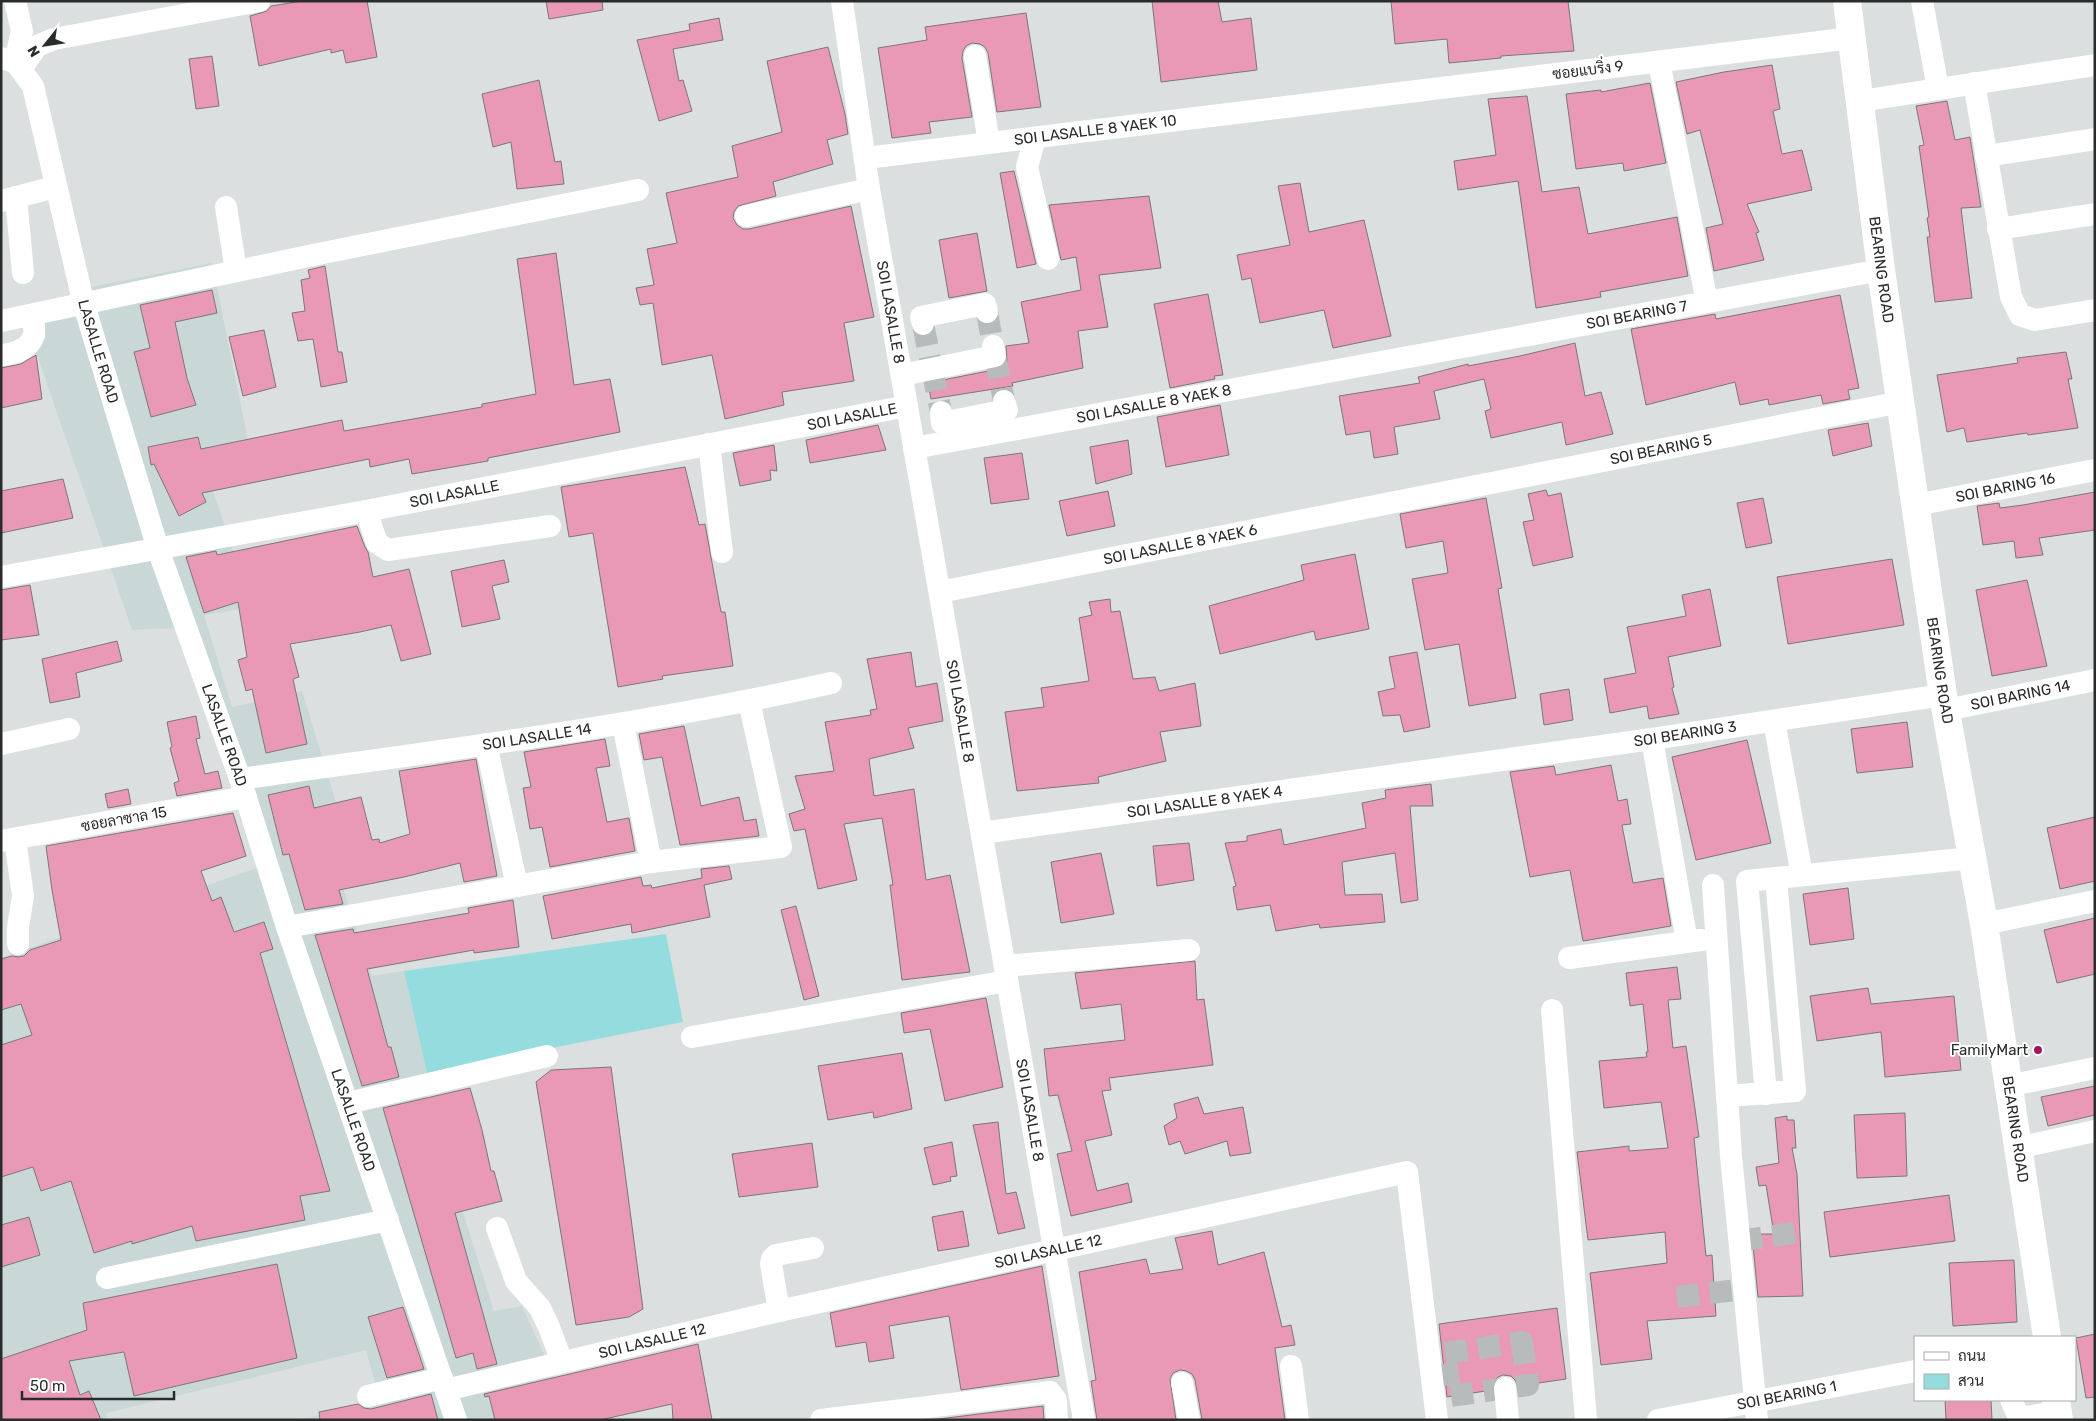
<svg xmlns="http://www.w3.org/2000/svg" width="2096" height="1421" font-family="Rubik,Sarabun,sans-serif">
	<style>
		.built { fill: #c9d7d7 }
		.green { fill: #95dcdf }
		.building { fill: #e999b6; stroke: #7a7778 }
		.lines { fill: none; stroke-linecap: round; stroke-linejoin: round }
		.minor-tunnel { stroke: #b8bbbb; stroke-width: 22; stroke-dasharray: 22 11; stroke-linecap: butt }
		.minor { stroke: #fff; stroke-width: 22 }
		.major { stroke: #fff; stroke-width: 28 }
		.poi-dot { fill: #a1155d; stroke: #fff; stroke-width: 2 }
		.labels { text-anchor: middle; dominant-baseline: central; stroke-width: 4; stroke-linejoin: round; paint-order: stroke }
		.street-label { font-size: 15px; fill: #2a2c2c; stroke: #fff }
		.poi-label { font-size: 15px; fill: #2a2c2c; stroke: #fff; text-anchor: end }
	</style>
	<rect width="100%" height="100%" fill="#dbdfdf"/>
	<path class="built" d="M212,263L250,450L203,461L252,607L204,615L232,707L302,691L350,848L331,852L372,976L404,971L427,1073L426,1095L494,1311L522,1306L574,1420H297L380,1402L366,1350L106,1413L107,1420H1V958L257,868L178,628L132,630L36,352V306L72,296L96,286Z"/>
	<path class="green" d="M666,934L683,1022L427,1073L404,971Z"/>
	<path class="building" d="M302,1H367L377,57L346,63L343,50L331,53V49L259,66L250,16L267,11L271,6Z
		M546,1H602L603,10L549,19Z
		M1152,1H1218L1222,22L1251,18L1257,70L1161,82Z
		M1391,1H1568L1574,51L1501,56V58L1449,63L1447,39L1395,44Z
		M1026,13L1041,107L997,112L988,53L985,47L980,44L972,43L966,46L963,51L962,58L972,117L929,122L931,133L892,138L878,48L927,40L925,27Z
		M719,18L723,40L673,49L679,81L683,80L692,111L659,121L637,40L690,30L689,24Z
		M828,47L845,114L848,134L827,140L833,164L773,182L776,196L738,206L734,212L733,218L737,225L743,229H749L851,206L874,317L844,323L854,381L782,392L784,405L725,419L712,355L662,365L653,303L640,305L636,288L654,285L647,249L677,243L666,193L738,177L732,146L782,132L767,61Z
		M212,56L219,106L196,109L189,59Z
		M1772,65L1780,109L1773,111L1782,154L1802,150L1812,190L1747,204L1759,232L1756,233L1764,260L1714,271L1706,228L1723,224L1700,130L1687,134L1676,82L1724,72Z
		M539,80L555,162L561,161L564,184L517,189L511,142L493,147L482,94Z
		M1650,83L1666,163L1624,171L1623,163L1576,169L1566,94L1601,90V92Z
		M1527,96L1542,192L1579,187L1588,234L1677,217L1688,276L1600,292L1601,297L1536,308L1518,181L1458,190L1454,161L1496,155L1488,99Z
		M1947,101L1955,140L1970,137L1981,207L1961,208L1972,298L1935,302L1927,237H1930L1927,218L1929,217L1919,146L1924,145L1916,106Z
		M1014,171L1036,264L1017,268L1000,173Z
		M1300,183L1309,232L1364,220L1391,336L1333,348L1324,310L1260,323L1251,278L1242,280L1237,255L1290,245L1278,186Z
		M1149,196L1161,268L1099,275L1108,327L1078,331L1083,368L1012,383L1013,386L931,399L928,383L998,369L1003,366L1007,361L1006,346L1029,343L1021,302L1081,290L1076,257L1061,260L1049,205Z
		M977,233L987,291L949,298L939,240Z
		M556,253L574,385L610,379L620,432L488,458V461L412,474L409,459L370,467L369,459L202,493L206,502L179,516L154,464L151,465L148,447L198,437L201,449L342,420L344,431L482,407V404L536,394L517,259Z
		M325,266L338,352H342L347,382L321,387L313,339L298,341L292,313L305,311L301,280L310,278L308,270Z
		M212,290L217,313L175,322L187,378L196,405L151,417L134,352L150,348L140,305Z
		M1208,294L1223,375L1214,376L1215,379L1170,388L1154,304Z
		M1840,295L1859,388L1848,390L1850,399L1823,404L1821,395L1769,405L1768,399L1740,405L1735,382L1646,405L1631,329L1715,314L1716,319Z
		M264,330L276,387L243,396L229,337Z
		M1575,343L1585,396L1601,392L1613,434L1566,445L1562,422L1491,438L1485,411L1491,409L1484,379L1434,391L1440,419L1394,427L1398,454L1374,458L1370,431L1346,435L1339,396L1420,383L1418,377L1468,364V366L1520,356Z
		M2066,352L2072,379H2068L2078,428L2028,435L2027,433L1967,442L1964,428L1947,432L1937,375L2018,363L2017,358Z
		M36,355L42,399L1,408V368L21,364Z
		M1220,405L1229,455L1166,467L1157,417Z
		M1868,423L1872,446L1833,456L1828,430Z
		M878,425L886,450L810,463L806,440Z
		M1128,440L1132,474L1096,484L1090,447Z
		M774,445L777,471L770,470L771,480L740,486L733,453Z
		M1022,453L1029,499L991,504L984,458Z
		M685,467L699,525L705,524L721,612H725L733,666L662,676L663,679L618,687L593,533L569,537L561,487Z
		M63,479L73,518L1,533V491Z
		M1546,490L1548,496L1561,493L1573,557L1533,566L1523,522L1534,520L1528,494Z
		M1108,491L1115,526L1067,536L1059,501Z
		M2095,492V530L2039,538L2043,555L2016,558L2014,541L1983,545L1977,506L1999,503L2000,508L2023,505Z
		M1486,498L1502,588L1498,589L1516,698L1469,706L1459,644L1425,650L1412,579L1448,573L1443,541L1406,548L1400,514Z
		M1763,498L1772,543L1746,548L1737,503Z
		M357,526L365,547L368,552L373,577L409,569L431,654L401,661L391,625L360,632L290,644L299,677L293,679L307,744L266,753L252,689L246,691L238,660L247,657L238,602L204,613L186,557L216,551L217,555Z
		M1355,554L1369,629L1316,640L1314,631L1220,654L1209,606L1304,580L1301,565Z
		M1892,559L1904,625L1788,644L1777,577Z
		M504,560L509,582L492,586L500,619L462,627L451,571Z
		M2027,580L2047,666L1992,676L1976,590Z
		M30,585L39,635L1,640V590Z
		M1710,589L1721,646L1668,657L1674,687L1672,688L1679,714L1649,719L1647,706L1610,713L1604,679L1636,673L1627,627L1686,616L1682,595Z
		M1110,599L1111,612L1120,611L1133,679L1155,677L1159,691L1195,683L1201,726L1160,732L1166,761L1098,777L1099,783L1017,791L1005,712L1044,707L1041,688L1089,681L1079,618L1092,615L1089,602Z
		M117,641L122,661L76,673L80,697L50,703L42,659Z
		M911,652L916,687L937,683L943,721L908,728L914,748L869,759L874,796L914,789L926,880L950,875L970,972L902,980L890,885H893L882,818L844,824L857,880L818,889L805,829L794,831L789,814L805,809L795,776L834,771L825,722L871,715L870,710L877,709L867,659Z
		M1417,652L1430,727L1404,732L1400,715L1383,716L1378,692L1395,688L1389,657Z
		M1569,689L1573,720L1544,725L1540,694Z
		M196,716L200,738L196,739L205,774L218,771L222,788L177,796L174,783L179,781L170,748L172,747L167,722Z
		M1907,722L1913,767L1857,773L1851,729Z
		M684,726L701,806L739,797L744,821L756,819L759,836L680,845L662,757L644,760L639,734Z
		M605,739L610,766L596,768L607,822L629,818L635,851L550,867L542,827L530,829L523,788L531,787L524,752Z
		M1747,740L1771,843L1696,860L1672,757Z
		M476,759L497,876L464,882L460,863L404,877L339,890L343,904L305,910L289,854L283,855L268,795L309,786L314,808L361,797L372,840L379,839L380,843L410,834L399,771Z
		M1611,765L1618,801L1627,799L1631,824L1622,825L1633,883L1663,878L1671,926L1583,941L1570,870L1530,877L1510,772L1554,766L1556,775Z
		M1431,784L1433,806H1410L1418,900L1401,903L1395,853L1342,862L1345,895L1382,894L1385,922L1320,928L1319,924L1276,931L1270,905L1237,910L1233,887L1236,886L1225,843L1247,841V836L1281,829L1284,845L1366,828L1362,803L1386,798L1385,790Z
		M128,789L131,804L108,808L105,794Z
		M233,813L246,856L201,871L212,901L221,897L234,932L264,922L273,949L260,953L330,1191L300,1196L305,1220L196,1241L192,1226L132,1244V1241L94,1253L71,1181L41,1191L33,1167L1,1177V1045L32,1035L21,1004L1,1010V959L12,956L18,957L24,956L30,950L61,940L52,890L46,846Z
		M2095,817V881L2060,889L2047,828Z
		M1189,843L1194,880L1157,886L1153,846Z
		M1101,853L1114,914L1061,923L1051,862Z
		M729,866L732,879L704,885L710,917L632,933L631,924L552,939L543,896L641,877L643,886L651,885L652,888L702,878L701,869Z
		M1848,888L1854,939L1810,945L1803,894Z
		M513,900L519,947L474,953V950L367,969L388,1047H391L399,1077L362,1086L315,935L353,929L354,933L469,913L468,908Z
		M796,906L819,996L804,1000L781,910Z
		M2095,918V974L2057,983L2044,930Z
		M1195,961L1197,1000L1204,999L1213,1065L1109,1078L1111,1090L1102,1091L1112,1135L1085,1141L1097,1191L1128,1183L1132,1202L1071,1216L1057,1154L1072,1151L1058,1095L1049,1096L1044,1049L1125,1040L1121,1004L1081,1009L1075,973Z
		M1677,967L1681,999L1668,1000L1673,1048L1686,1046L1699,1137L1694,1138L1706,1256L1712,1255L1716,1316L1647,1321L1652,1359L1601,1365L1590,1273L1667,1263L1665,1232L1588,1240L1577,1152L1629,1146V1151L1668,1148L1661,1102L1604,1108L1599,1061L1647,1057L1646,1052H1648L1643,1004L1630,1006L1626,973Z
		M1868,988L1871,1004L1954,996L1961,1070L1885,1077L1881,1032L1817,1041L1810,996Z
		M986,998L1003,1087L945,1101L930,1029L904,1033L901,1013Z
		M902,1053L912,1109L874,1118L873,1112L828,1120L818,1066Z
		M611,1067L643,1309L629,1317L576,1325L536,1082L551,1070Z
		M2095,1086V1115L2048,1126L2041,1097Z
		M470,1088L482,1130L491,1171H494L502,1201L455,1213L497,1364L477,1369L473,1353L456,1358L383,1108Z
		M1198,1097L1204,1114L1243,1107L1251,1153L1230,1156L1227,1141L1185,1154L1180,1141L1169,1145L1164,1126L1177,1118L1174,1104Z
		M1905,1113L1907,1176L1857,1178L1854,1115Z
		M1787,1116V1120H1794L1796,1148H1792L1797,1174L1803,1296L1758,1297L1752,1234H1774L1766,1185L1759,1186L1756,1167L1779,1163L1775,1118Z
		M998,1122L1006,1194L1016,1192L1025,1228L998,1234L973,1125Z
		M952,1142L957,1176L950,1177L951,1181L933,1185L924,1148Z
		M812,1143L818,1187L739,1197L732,1154Z
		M1949,1195L1955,1241L1830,1257L1824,1212Z
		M963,1211L969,1246L938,1251L932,1217Z
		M29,1217L40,1255L1,1267V1225Z
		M1212,1231L1218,1265L1264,1252L1282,1327L1291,1325L1295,1345L1275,1348L1285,1420H1202L1195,1380L1192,1374L1186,1371L1180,1370L1173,1373L1170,1379L1176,1420H1097L1091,1381L1096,1380L1079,1272L1146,1259L1150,1274L1183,1269L1175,1238Z
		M2014,1260L2017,1322L1953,1326L1949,1263Z
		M277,1264L297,1358L134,1396L124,1352L69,1361L80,1395L89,1391L101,1420H1V1359L87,1330L83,1303Z
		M1042,1266L1059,1376L961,1390L949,1316L889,1326L894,1358L869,1362L866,1342L836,1347L830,1313Z
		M403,1307L424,1369L387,1378L368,1317Z
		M1557,1308L1566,1379L1518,1386L1515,1380L1511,1376L1503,1375L1498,1377L1493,1382L1492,1390L1447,1397L1439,1324Z
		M2095,1334V1397L2086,1398L2076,1338Z
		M698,1344L712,1420H673L672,1404L600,1420H495L489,1396L485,1397L484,1394Z
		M431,1394L438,1420H320L319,1412L358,1404L364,1408L371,1409Z
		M1945,1400H1991L1992,1420H1946Z
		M1043,1406L1044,1420H931Z"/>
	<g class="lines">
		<path class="minor-tunnel" d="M987,312L993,346
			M923,324L930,359
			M995,356L1004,401
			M932,369L941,412
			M1740,1241L1799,1232
			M1677,1297L1745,1289
			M1522,1342L1528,1385L1451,1396L1445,1353Z"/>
		<g class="minor">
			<path d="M15,1L22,31L15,62"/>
			<path id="s1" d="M842,1L869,189L1084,1420"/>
			<path d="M1922,1L1938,89"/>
			<path d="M975,56L989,143"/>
			<path id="s2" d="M1,58L15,62L33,86L84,305L158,549L240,779L287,927L456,1420"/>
			<path d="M1659,62L1707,302"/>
			<path d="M21,69L37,46L54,39L259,1"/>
			<path d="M1974,83L2011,297L2020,315L2035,320L2095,310"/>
			<path d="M1860,101L2095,65"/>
			<path d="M1035,138L1027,167L1048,259"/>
			<path d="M1986,156L2095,139"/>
			<path id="s3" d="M866,158L1852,38"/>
			<path d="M16,197L23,273"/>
			<path d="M1,201L55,187"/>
			<path d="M226,207L236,271"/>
			<path d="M746,216L869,189"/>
			<path d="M1998,229L2095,214"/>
			<path d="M1,321L318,254L638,190"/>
			<path d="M923,324L921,317L985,304L987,312"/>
			<path d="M1,355C14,354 30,349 34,335C35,329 33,321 33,315"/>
			<path d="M902,375L995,356L993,346"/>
			<path d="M941,412L942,423L1007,410L1004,401"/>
			<path d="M709,444L722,552"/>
			<path id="s4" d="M914,448L1881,270"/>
			<path id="s5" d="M1916,505L2095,470"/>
			<path d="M366,511L377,543L388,550L550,526"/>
			<path id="s6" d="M1,577L366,511L907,406"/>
			<path id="s7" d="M940,592L1901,402"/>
			<path id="s8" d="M1946,710L2095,680"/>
			<path d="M1774,721L1802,875"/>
			<path d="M623,724L651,862"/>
			<path d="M1652,739L1687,942"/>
			<path d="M1,744L69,729"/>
			<path d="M486,744L517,886"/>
			<path id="s9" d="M240,779C438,751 636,727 831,683"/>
			<path id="s10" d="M982,833L1652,739L1943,695"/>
			<path d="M15,839L23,896L18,927V944"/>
			<path d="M1,841L246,797"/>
			<path d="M1713,885L1731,1156L1757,1420"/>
			<path d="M1984,924L2095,901"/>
			<path d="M287,927L651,862L781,847L749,701"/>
			<path d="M1569,958L1701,940"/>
			<path d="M1005,966L1189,950"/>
			<path d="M1552,1010L1586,1420"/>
			<path d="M692,1037L1007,981"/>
			<path d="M2008,1086L2095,1068"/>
			<path d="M1766,1094L1747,881L1972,858"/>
			<path d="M1727,1096L1795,1091L1776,879"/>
			<path d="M348,1103L547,1056"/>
			<path d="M2017,1148L2095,1131"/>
			<path d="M497,1228L516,1281L540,1308L549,1327L562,1362"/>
			<path d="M107,1278L388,1220"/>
			<path d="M779,1311L771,1264L772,1259L776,1255L813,1248"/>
			<path d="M1291,1366L1298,1420"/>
			<path d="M1182,1383L1189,1420"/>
			<path d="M1505,1388L1508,1420"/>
			<path id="s11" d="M446,1390L779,1311L1407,1172L1437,1420"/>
			<path d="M368,1396L442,1378"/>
			<path d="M2011,1400L2018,1415L2028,1417L2057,1411"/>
			<path d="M821,1420L1050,1392L1056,1400L1057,1420"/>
			<path id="s12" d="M1658,1420L1915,1371"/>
		</g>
		<g class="major">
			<path id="s13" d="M1847,1L1881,270L1943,695L1984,924L2047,1337"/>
			<path d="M2056,1400L2059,1420"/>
		</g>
	</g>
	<circle class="poi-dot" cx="2038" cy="1050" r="5"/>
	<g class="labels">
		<g class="street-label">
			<text transform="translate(1588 70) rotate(-7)">ซอยแบริ่ง 9</text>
			<text stroke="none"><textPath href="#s3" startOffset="231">SOI LASALLE 8 YAEK 10</textPath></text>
			<text stroke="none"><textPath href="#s13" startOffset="271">BEARING ROAD</textPath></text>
			<text stroke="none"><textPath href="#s1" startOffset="315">SOI LASALLE 8</textPath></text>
			<text stroke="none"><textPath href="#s4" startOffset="735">SOI BEARING 7</textPath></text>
			<text stroke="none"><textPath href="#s2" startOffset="318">LASALLE ROAD</textPath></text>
			<text stroke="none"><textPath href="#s4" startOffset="244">SOI LASALLE 8 YAEK 8</textPath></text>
			<text stroke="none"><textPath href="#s6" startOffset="866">SOI LASALLE</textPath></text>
			<text stroke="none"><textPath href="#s7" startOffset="735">SOI BEARING 5</textPath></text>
			<text stroke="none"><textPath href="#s5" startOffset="91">SOI BARING 16</textPath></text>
			<text stroke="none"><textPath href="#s6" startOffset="461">SOI LASALLE</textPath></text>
			<text stroke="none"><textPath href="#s7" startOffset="245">SOI LASALLE 8 YAEK 6</textPath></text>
			<text stroke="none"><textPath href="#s13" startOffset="676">BEARING ROAD</textPath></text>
			<text stroke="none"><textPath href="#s8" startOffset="76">SOI BARING 14</textPath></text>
			<text stroke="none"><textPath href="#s1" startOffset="720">SOI LASALLE 8</textPath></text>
			<text stroke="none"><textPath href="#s10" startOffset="710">SOI BEARING 3</textPath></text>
			<text stroke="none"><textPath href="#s2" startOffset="722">LASALLE ROAD</textPath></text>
			<text stroke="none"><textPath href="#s9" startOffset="300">SOI LASALLE 14</textPath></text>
			<text stroke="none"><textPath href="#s10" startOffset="225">SOI LASALLE 8 YAEK 4</textPath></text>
			<text transform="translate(124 819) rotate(-10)">ซอยลาซาล 15</text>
			<text stroke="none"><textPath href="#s1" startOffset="1125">SOI LASALLE 8</textPath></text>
			<text stroke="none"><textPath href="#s2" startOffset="1128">LASALLE ROAD</textPath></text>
			<text stroke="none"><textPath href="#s13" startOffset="1141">BEARING ROAD</textPath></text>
			<text stroke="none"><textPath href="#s11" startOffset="618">SOI LASALLE 12</textPath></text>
			<text stroke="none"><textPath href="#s11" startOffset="212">SOI LASALLE 12</textPath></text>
			<text stroke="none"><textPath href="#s12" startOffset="131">SOI BEARING 1</textPath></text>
		</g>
		<g class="poi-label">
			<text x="2028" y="1050">FamilyMart</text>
		</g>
	</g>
	<rect width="2096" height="1421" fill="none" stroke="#2a2c2c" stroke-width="5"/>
	<rect x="1914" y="1336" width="162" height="65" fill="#ffffff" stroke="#aaabab"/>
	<rect x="1924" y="1352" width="25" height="8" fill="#ffffff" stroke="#aaabab"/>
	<text x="1958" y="1361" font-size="15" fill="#2a2c2c">ถนน</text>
	<rect x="1924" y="1374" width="25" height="15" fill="#95dcdf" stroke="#aaabab"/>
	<text x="1958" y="1386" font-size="15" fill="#2a2c2c">สวน</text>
	<g transform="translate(45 45) rotate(240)" stroke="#ffffff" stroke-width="4" paint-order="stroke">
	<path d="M0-4L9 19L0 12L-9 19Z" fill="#2a2c2c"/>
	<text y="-8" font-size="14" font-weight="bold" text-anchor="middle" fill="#2a2c2c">N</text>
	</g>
	<path d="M22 1391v8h152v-8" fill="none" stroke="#2a2c2c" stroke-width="2.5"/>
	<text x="30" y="1391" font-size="15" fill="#2a2c2c" stroke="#ffffff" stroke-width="4" paint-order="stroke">50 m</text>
</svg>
